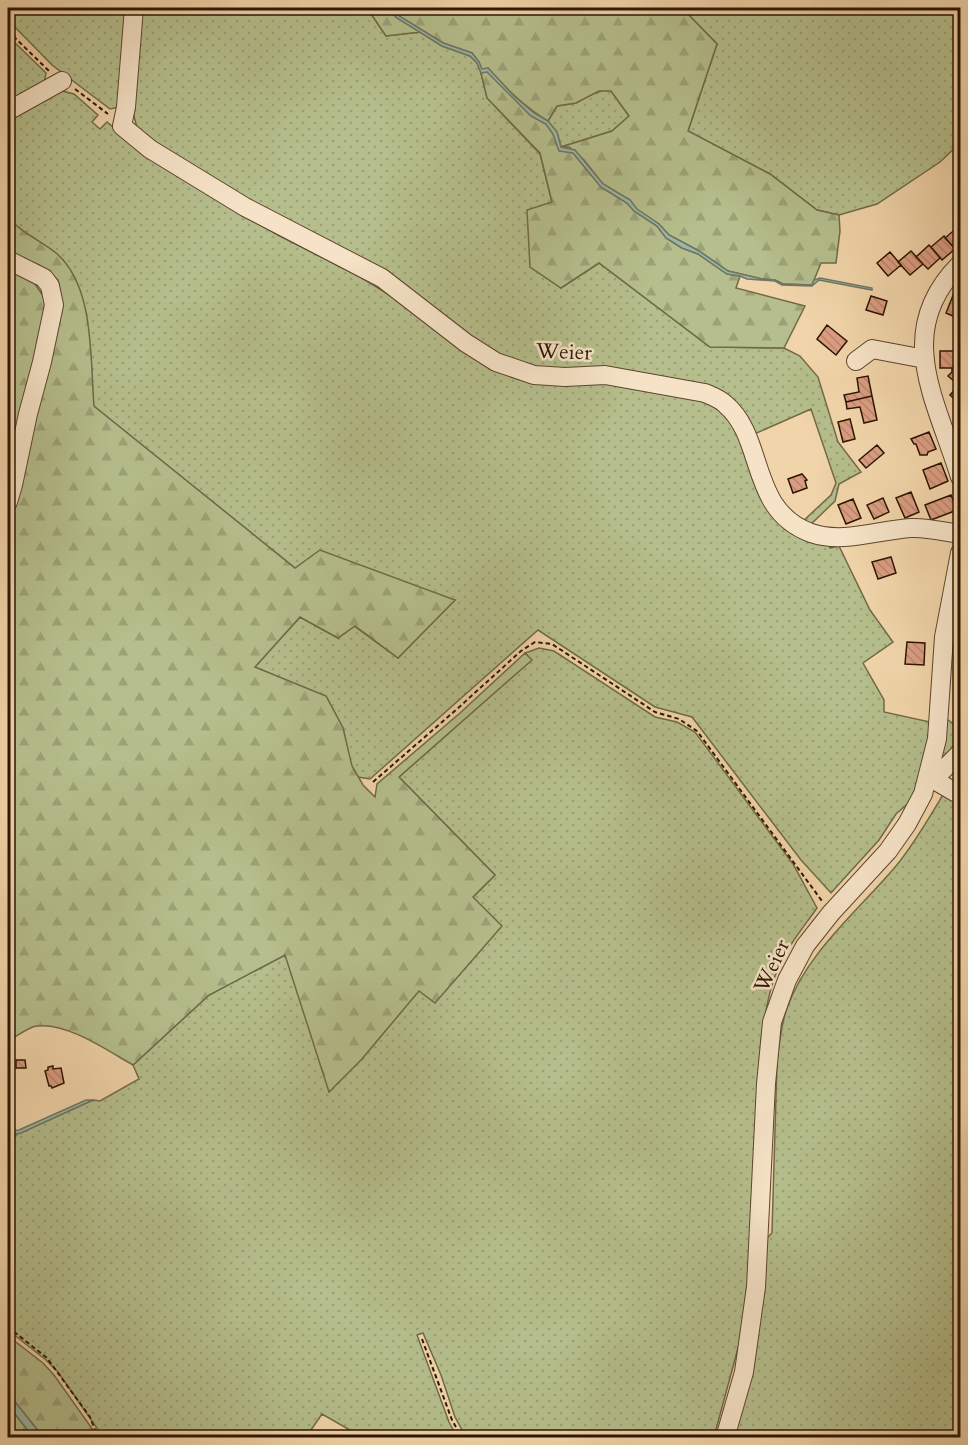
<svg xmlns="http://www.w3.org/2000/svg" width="968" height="1445" font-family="Cardo,serif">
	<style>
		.grass { fill: url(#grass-dots); stroke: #706a48; stroke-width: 1.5 }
		.forest { fill: url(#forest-firs); stroke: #706a48; stroke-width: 1.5 }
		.water { fill: #9bb8a7; stroke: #6f7765; stroke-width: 1.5 }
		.building { fill: url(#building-back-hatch); stroke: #2c1503; stroke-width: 1.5 }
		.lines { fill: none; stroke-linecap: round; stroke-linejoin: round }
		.minor-casing { stroke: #5d452c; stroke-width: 20 }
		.path { stroke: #2c1503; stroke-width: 2; stroke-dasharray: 4.5 3; stroke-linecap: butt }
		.minor { stroke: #f6e3c7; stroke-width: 18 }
		.labels { text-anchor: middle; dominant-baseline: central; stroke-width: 5; stroke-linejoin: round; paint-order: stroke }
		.street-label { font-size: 21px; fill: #2c1503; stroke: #f6e3c7 }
	</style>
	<defs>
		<pattern id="grass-dots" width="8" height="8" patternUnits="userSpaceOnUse" patternTransform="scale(1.5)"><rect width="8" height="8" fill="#b5be8c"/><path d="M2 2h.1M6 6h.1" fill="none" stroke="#9ca277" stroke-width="1.8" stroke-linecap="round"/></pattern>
		<pattern id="forest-firs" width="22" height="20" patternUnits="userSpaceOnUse" patternTransform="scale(1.5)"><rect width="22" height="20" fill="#b5be8c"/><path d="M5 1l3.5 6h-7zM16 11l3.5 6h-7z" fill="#9ca277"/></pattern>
		<pattern id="building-back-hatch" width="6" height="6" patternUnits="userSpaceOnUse" patternTransform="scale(1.5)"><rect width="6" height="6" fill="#da9d81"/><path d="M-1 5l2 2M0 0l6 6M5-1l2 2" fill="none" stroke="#bb866e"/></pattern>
	</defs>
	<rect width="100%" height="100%" fill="#f1d4a9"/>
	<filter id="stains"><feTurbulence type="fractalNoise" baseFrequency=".00333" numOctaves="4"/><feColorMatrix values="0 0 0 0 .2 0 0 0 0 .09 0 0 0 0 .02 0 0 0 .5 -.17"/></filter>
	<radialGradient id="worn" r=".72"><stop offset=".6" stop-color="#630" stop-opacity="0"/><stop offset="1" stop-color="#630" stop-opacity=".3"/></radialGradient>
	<path class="grass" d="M8,8H128L120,107L110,109L52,65L8,20Z
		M140,8H367L386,36L420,32L442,46L470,56L477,63L481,73L487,98L540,154L552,202L561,288L599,263L710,347L784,348L800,356L818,377L838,442L861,472L839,484L835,501L809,526L802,522L831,495L836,483L811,409L752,435L739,407L533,368L501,356L248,204L147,140L137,128L133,112Z
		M682,8H960V143L940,162L877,204L839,215L817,210L770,174L688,131L717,44Z
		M8,36L46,73L44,84L8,106Z
		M604,90L611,91L629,116L612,131L561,147L557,132L548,121L557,106L576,103L590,95Z
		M62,91L74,94L98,115L92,122L100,129L107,122L149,157L276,234L362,278L409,307L494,369L618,382L703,396L730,415L762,492L828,542L830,548L839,546L870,610L893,642L863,663L884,700V712L930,722L928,739L917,785L911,801L896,814L879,840L831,893L801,860L692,717L655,707L538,630L370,779L358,777L351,766L343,728L326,696L254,668L300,617L338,638L354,626L398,658L455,600L295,568L93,406L86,314L56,254L17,228L8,217V118Z
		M539,648L554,651L655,717L677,722L695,732L793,864L817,908C803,928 786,948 777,971C768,993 765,1017 761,1040L748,1278L741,1337L714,1437H466L455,1417L441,1375L423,1333L417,1335L449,1422L457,1437H362L322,1414L311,1430L299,1437H103L58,1372L46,1360L8,1330V1150L17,1134L93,1100L100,1101L139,1079L133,1065L209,995L285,955L361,1060L419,990L434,1002L473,897L495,875L399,777L531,660L525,653Z
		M944,717L958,727L955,752L943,764L940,758Z
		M944,793L960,803V1009L959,1013L960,1014V1437L731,1438L766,1239L772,1233L777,1062C779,1044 781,1025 787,1008C807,952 859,910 896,866C914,844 929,818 944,793Z"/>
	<path class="forest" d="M367,8H387L397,18L420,32L386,36Z
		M390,8H682L717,44L688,131L770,174L817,210L839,215L840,231L836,263H821L812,285L783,284L775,280L762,279L728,271L699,251L669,235L659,224L636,209L630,200L603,184L584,160L569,147H561L612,131L629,116L611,91H599L576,103L557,106L548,121C524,107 507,89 488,68L482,70L479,62L472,53L443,43L399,16Z
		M487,71L531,116L546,124L553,134L559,150L573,153L601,187L627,203L634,211L657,226L666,238L682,248L698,254L727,274L740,276L736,288L805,306L784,348L710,347L599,263L561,288L530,267L527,210L552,202L540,153L487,98L481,73Z
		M8,217C21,233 40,240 56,253C95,286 90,359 94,406L295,568L320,550L455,600L398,658L355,626L338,638L300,617L255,667L326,696L343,728L352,766L363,785L375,797L377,784L460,713L525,653L532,660L399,777L495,875L473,897L502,926L435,1003L419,991L361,1060L329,1092L285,955L209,995L133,1065C108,1051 67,1022 37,1026C28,1027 16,1037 8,1041V517L19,486L62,303L58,280L39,265L8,253Z
		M8,268L31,278L48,303L8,485Z
		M8,1336L43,1363L54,1375L98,1437H43L8,1393Z
		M8,1405L33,1437H14L8,1429Z"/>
	<path class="water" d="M387,8H390L399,16L443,43L472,53L479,62L482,69L488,68L514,96L534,113L548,121L557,132L561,147L575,150L603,184L630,200L637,209L659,224L669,235L699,251L728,271L762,279L775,280L783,284L812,285L814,280L820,278L872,288V290L819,280L812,286L782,285L775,281L747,279L740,276L727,274L698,254L682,248L666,238L657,226L634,211L627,203L601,187L573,153L559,151L553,134L546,124L531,116L487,72L481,73L477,63L470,56L442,46L397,18Z
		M86,1100H93L21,1133L8,1136V1132L19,1130Z
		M8,1393L43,1437H33L8,1405Z"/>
	<path class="building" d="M958,227L960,230V248L957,251L945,238Z
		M944,236L955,249L942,260L931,247Z
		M929,245L940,258L928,269L916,257Z
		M911,251L923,264L910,275L898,262Z
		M890,252L901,265L888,276L877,263Z
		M954,293L960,295V319L946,313Z
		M871,296L887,301L883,315L866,310Z
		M827,325L847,341L836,355L817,339Z
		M940,351H959V368H940Z
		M952,368H960V374L954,381L948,376L952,372Z
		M868,376L872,396L846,402L844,395L859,392L857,378Z
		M960,384V404L950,395Z
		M872,396L877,420L864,423L860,407L847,409L846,402Z
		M850,419L855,439L843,442L838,422Z
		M929,432L936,449L928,452L927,455H920L916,444H914L911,439Z
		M877,445L884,453L866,468L859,460Z
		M941,463L948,481L930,489L923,470Z
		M802,474L807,480L805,481L807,488L793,493L788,479Z
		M911,492L919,512L905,518L896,498Z
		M951,495L957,510L931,520L925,505Z
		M883,498L889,512L874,519L867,505Z
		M853,499L861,518L846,524L838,505Z
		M891,557L896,573L878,579L872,562Z
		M907,642L925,643L924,665L905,664Z
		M16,1060H25L26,1068H16Z
		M53,1066V1069L61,1068L64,1083L52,1088L51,1086H49L45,1071L48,1070V1067Z"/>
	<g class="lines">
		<defs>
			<path id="minor" d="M134,8L126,107L122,126L150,149L245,207L382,278L466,343L496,362L534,375L565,377L605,375L705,393C712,396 720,399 725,404C766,438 748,510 811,533C843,544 878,530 911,528C927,527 945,532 960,534
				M8,111L62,81
				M8,260L44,278L50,286L54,305L42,362L28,414L13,485L8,502
				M960,264C892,332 937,401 960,477
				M856,361L872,349L925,359
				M929,777L960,795
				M935,778L960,753
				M725,1438L744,1372L756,1287L766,1084L772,1022L787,980L805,946L831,913L888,851L907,824L923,794L937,739L944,637L960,553"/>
		</defs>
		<use href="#minor" class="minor-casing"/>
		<path class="path" d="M8,31L50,72
			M75,89L108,114
			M373,782L457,709L521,651L535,642L552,644L655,712L679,719L697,731L822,901
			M8,1327L47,1358L90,1417L98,1438
			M422,1339L452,1420L462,1438"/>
		<use href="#minor" class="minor"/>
	</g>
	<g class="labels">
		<g class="street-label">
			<text transform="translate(564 352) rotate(2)">Weier</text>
			<text transform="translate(772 966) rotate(-65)">Weier</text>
		</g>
	</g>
	<rect width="968" height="1445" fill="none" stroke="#f1d4a9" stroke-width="30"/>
	<rect x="9" y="9" width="950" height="1427" fill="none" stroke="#2c1503" stroke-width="3"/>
	<rect x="15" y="15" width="938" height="1415" fill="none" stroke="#2c1503" stroke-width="1.5"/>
	<rect width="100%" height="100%" filter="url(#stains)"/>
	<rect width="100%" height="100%" fill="url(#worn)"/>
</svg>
